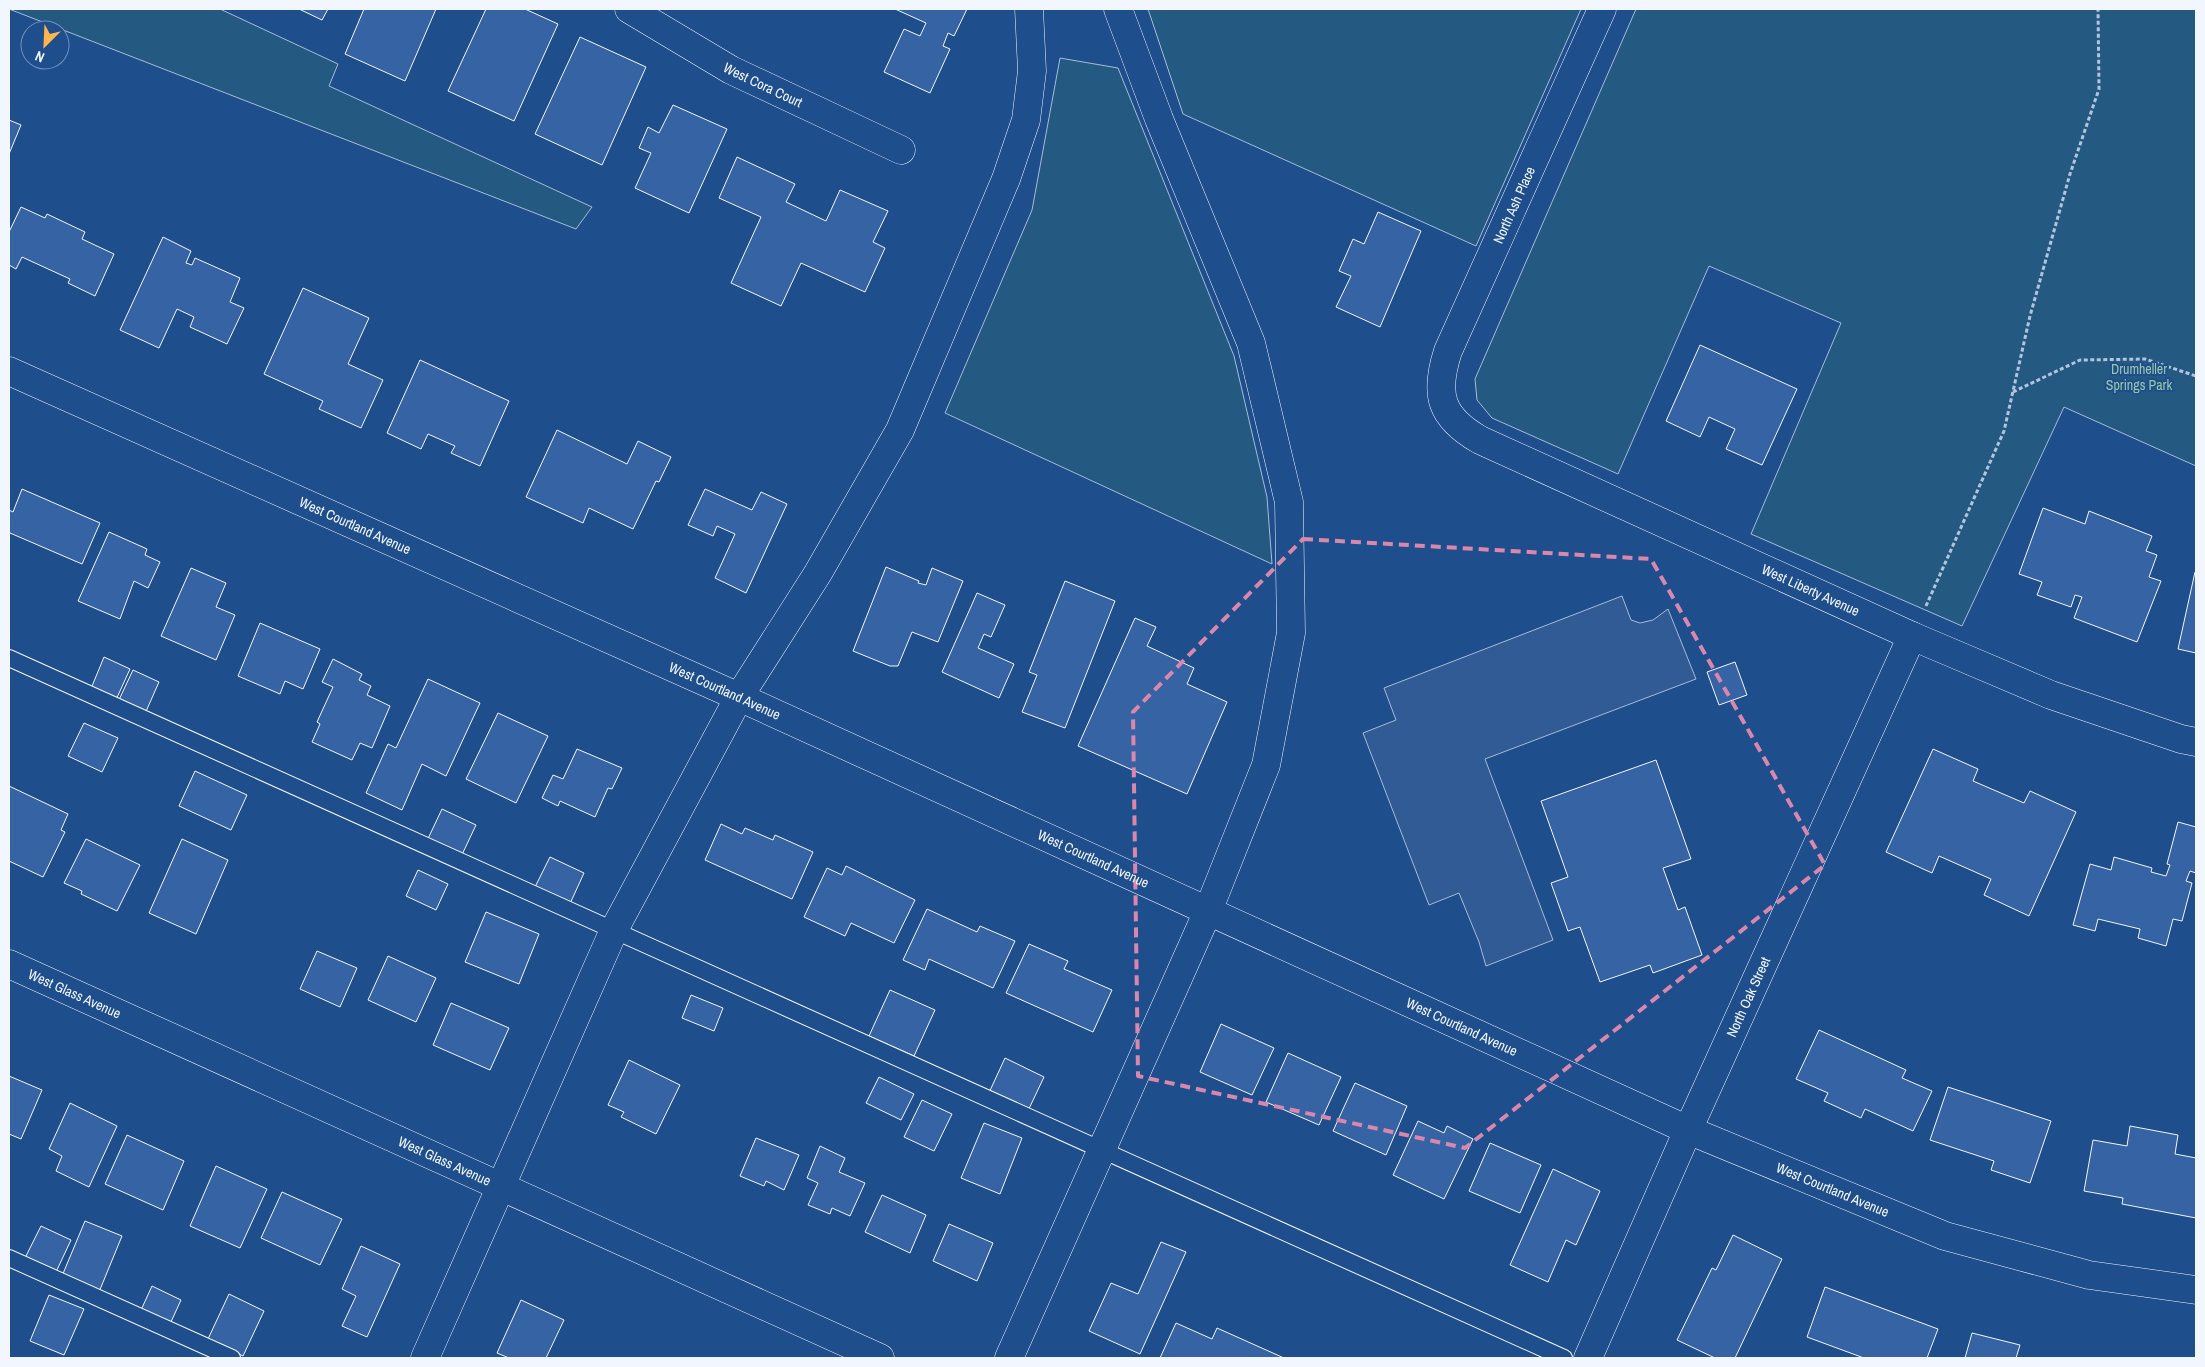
<svg xmlns="http://www.w3.org/2000/svg" width="2205" height="1367" font-family="'Archivo Narrow',sans-serif">
	<style>
		.green { fill: #245a82; stroke: #a8bbd7 }
		.parking { fill: #305b95; stroke: #a8bbd7 }
		.building { fill: #3563a3; stroke: #f2f6ff }
		.lines { fill: none; stroke-linecap: round; stroke-linejoin: round }
		.lane-casing { stroke: #f2f6ff; stroke-width: 18 }
		.street-casing { stroke: #f2f6ff; stroke-width: 29 }
		.primary-casing { stroke: #f2f6ff; stroke-width: 29 }
		.path { stroke: #b3c4dc; stroke-width: 3; stroke-dasharray: 4 2.5; stroke-linecap: butt }
		.lane { stroke: #1f4e8c; stroke-width: 16 }
		.street { stroke: #1f4e8c; stroke-width: 28 }
		.primary { stroke: #1f4e8c; stroke-width: 28 }
		.marked { fill: none; stroke: #da87ad; stroke-width: 4; stroke-dasharray: 10 6; stroke-linejoin: round }
		.labels { text-anchor: middle; dominant-baseline: central; stroke-width: 4; stroke-linejoin: round; paint-order: stroke }
		.street-label { font-size: 14px; fill: #f2f6ff; stroke: #1f4e8c }
		.park-label { font-size: 14px; fill: #97c8a6; stroke: #1f4e8c }
	</style>
	<rect width="100%" height="100%" fill="#1f4e8c"/>
	<path class="green" d="M9,9H220L338,64L329,86L592,207L576,229Z
		M1148,9H1581L1476,246L1183,114Z
		M1636,9H2196V466L2064,407L1962,626L1751,534L1841,323L1709,266L1618,474L1492,418L1477,400L1475,379Z
		M1060,58L1118,68L1234,356L1267,497L1272,564L945,413L1032,210Z"/>
	<path class="parking" d="M1622,596L1631,620L1640,623L1653,620L1668,609L1696,679L1485,759L1553,940L1486,966L1479,942L1459,893L1429,905L1363,733L1396,720L1384,688Z"/>
	<path class="building" d="M299,9H328L322,20Z
		M364,9H436L405,81L345,54Z
		M486,9H525L558,24L514,121L448,91Z
		M895,9H967L954,36L948,33L943,46L950,49L930,93L884,72L904,29L920,36L926,23Z
		M580,37L646,67L602,165L535,134Z
		M673,105L727,129L689,213L635,188L651,153L639,148L648,127L659,133Z
		M9,120L21,125L9,154Z
		M737,157L795,184L786,202L826,221L840,190L888,211L873,242L885,248L865,292L801,263L781,306L731,283L761,217L719,198Z
		M21,207L45,218L47,214L85,232L82,239L114,254L95,296L68,283L70,279L22,257L16,269L9,265V232Z
		M1378,212L1421,231L1380,327L1336,307L1351,276L1339,271L1353,239L1364,244Z
		M163,237L191,251L186,263L192,265L195,258L240,278L230,302L244,308L227,344L190,327L194,317L177,309L159,348L120,330Z
		M303,288L369,318L348,364L383,380L361,428L319,409L323,401L264,374Z
		M1700,345L1797,389L1762,465L1726,449L1735,429L1709,417L1700,437L1666,421Z
		M420,360L509,401L480,466L451,453L455,446L428,434L421,449L387,433Z
		M557,430L627,464L638,441L671,457L659,482L656,481L633,529L589,508L583,523L526,497Z
		M22,489L100,523L82,564L10,533L9,536V510L13,512Z
		M705,489L752,510L761,492L787,504L746,593L715,578L735,534L717,526L713,536L688,525Z
		M2043,508L2085,524L2089,511L2152,536L2146,551L2157,555L2149,577L2161,581L2137,642L2074,618L2082,597L2075,595L2071,607L2037,595L2042,582L2019,574Z
		M109,532L147,549L145,555L160,562L148,588L134,581L120,619L78,601Z
		M886,567L919,581L918,583L926,585L932,568L963,581L938,642L912,632L898,666H890L853,651Z
		M191,568L226,583L216,607L235,615L216,660L161,636Z
		M2195,572H2196V653L2178,649Z
		M1065,581L1115,601L1065,728L1022,712L1037,675L1029,672Z
		M977,593L1005,605L991,637L984,634L978,648L1014,664L999,698L942,672Z
		M1135,618L1156,627L1147,646L1194,668L1187,684L1227,702L1187,794L1078,746Z
		M260,623L320,649L303,689L285,681L280,694L238,676Z
		M104,657L130,669L115,702L90,691Z
		M333,659L362,674L359,680L371,686L367,695L390,706L372,748L360,743L352,760L312,742L320,724L317,722L333,687L322,682Z
		M1735,662L1747,695L1719,705L1707,672Z
		M133,670L159,682L144,716L117,704Z
		M428,679L480,703L446,776L422,764L402,810L366,793L388,744L396,748Z
		M498,713L548,736L516,803L466,779Z
		M84,723L118,738L102,772L68,756Z
		M577,749L622,768L612,789L608,788L595,817L560,801L558,806L542,798L553,775L563,779Z
		M1933,749L1978,769L1973,781L2024,803L2030,791L2076,812L2029,916L1984,895L1991,879L1939,856L1932,873L1886,852Z
		M1656,760L1691,859L1663,868L1678,910L1685,907L1702,955L1653,973L1650,965L1600,982L1580,927L1568,931L1551,883L1568,877L1541,801Z
		M195,771L247,795L231,830L179,806Z
		M9,786L68,814L61,830L65,832L43,877L9,861Z
		M442,809L476,825L459,861L425,845Z
		M2178,822L2196,827V873L2190,871L2186,881L2192,883L2182,921L2173,919L2166,946L2138,938L2140,929L2098,919L2095,931L2073,925L2090,864L2111,870L2114,857L2152,868L2151,872L2166,876L2170,865L2167,864Z
		M721,824L742,834L745,828L773,840L775,835L813,852L792,899L705,860Z
		M86,839L140,865L117,911L81,894L82,891L64,883Z
		M182,839L228,860L196,934L149,913Z
		M550,857L584,873L568,908L533,891Z
		M846,866L915,900L894,943L851,923L845,936L804,917L827,868L842,875Z
		M418,870L448,884L436,910L406,896Z
		M927,909L977,932L980,926L1015,941L993,988L929,959L925,970L903,960Z
		M486,912L539,934L519,984L465,962Z
		M1029,944L1068,961L1064,969L1112,990L1093,1032L1006,993Z
		M317,951L357,968L340,1007L300,989Z
		M388,956L436,978L416,1022L368,1000Z
		M890,990L935,1010L914,1056L869,1036Z
		M691,995L723,1008L714,1031L682,1018Z
		M451,1003L509,1028L490,1070L433,1045Z
		M1221,1024L1274,1048L1252,1095L1200,1072Z
		M1819,1030L1906,1070L1902,1078L1932,1091L1913,1131L1865,1109L1861,1118L1824,1101L1828,1093L1796,1079Z
		M1288,1053L1341,1077L1319,1125L1266,1102Z
		M1005,1058L1044,1077L1026,1115L987,1097Z
		M629,1060L680,1085L656,1134L621,1117L624,1112L608,1105Z
		M9,1076L42,1090L21,1139L9,1134Z
		M879,1077L914,1094L901,1120L866,1103Z
		M1355,1083L1407,1106L1386,1155L1333,1131Z
		M1948,1087L2051,1121L2030,1183L1991,1170L1994,1161L1930,1140Z
		M922,1100L952,1114L934,1151L904,1137Z
		M70,1103L117,1126L89,1187L56,1171L62,1156L49,1149Z
		M1418,1121L1444,1133L1447,1126L1473,1139L1444,1199L1393,1175Z
		M984,1123L1022,1138L1000,1194L961,1178Z
		M2130,1126L2178,1135L2175,1154L2196,1158V1218L2122,1204L2123,1198L2084,1191L2093,1140L2127,1146Z
		M127,1135L184,1161L163,1210L105,1184Z
		M756,1138L799,1155L784,1190L766,1181L764,1186L740,1176Z
		M1490,1143L1541,1165L1520,1213L1469,1191Z
		M820,1146L845,1158L839,1172L865,1183L850,1216L832,1208L830,1214L808,1205L818,1183L807,1178Z
		M216,1166L267,1189L240,1248L190,1226Z
		M1553,1169L1600,1191L1576,1245L1566,1240L1548,1282L1510,1265Z
		M282,1192L342,1219L320,1265L261,1238Z
		M882,1195L926,1215L910,1253L865,1232Z
		M85,1221L122,1236L99,1292L62,1276Z
		M949,1224L993,1243L977,1281L933,1261Z
		M41,1226L71,1240L56,1272L25,1258Z
		M1733,1235L1782,1259L1735,1358H1715L1677,1340L1712,1268L1716,1270Z
		M1161,1242L1186,1252L1140,1354L1089,1331L1111,1283L1138,1294Z
		M361,1246L400,1264L367,1337L342,1326L356,1296L342,1289Z
		M152,1286L181,1300L170,1324L141,1310Z
		M1825,1287L1938,1329L1927,1358H1864L1807,1337Z
		M229,1294L264,1311L243,1356L208,1339Z
		M49,1295L84,1309L64,1355L30,1341Z
		M521,1300L564,1320L546,1358H509L497,1353Z
		M1176,1323L1212,1339L1217,1328L1284,1358H1160Z
		M1972,1333L2020,1345L2016,1358H1965Z"/>
	<g class="lines">
		<defs>
			<path id="lane" d="M9,658L1564,1358
				M9,1258L232,1358"/>
			<g id="street">
				<path id="s1" d="M629,9L731,70L901,150"/>
				<path id="s2" d="M1602,9L1448,351C1434,394 1440,417 1480,440L1912,636L2051,695L2181,739L2196,742"/>
				<path id="s3" d="M9,371L739,697L1688,1130L1945,1236L2089,1275L2196,1290"/>
				<path id="s4" d="M9,964L880,1358"/>
				<path id="s5" d="M1588,1358L1688,1130L1912,636"/>
			</g>
			<path id="primary" d="M425,1358L614,930L739,697L818,573L900,430L1006,179L1026,120L1032,71L1029,9
				M1009,1358L1208,911L1266,765L1291,633L1289,502L1251,343L1159,119L1118,9"/>
		</defs>
		<use href="#lane" class="lane-casing"/>
		<use href="#street" class="street-casing"/>
		<use href="#primary" class="primary-casing"/>
		<path class="path" d="M2013,392L2080,360L2145,359L2196,376
			M1926,606L2004,431L2030,316L2070,174L2099,89L2098,9"/>
		<use href="#lane" class="lane"/>
		<use href="#street" class="street"/>
		<use href="#primary" class="primary"/>
	</g>
	<path class="marked" d="M1303,539L1651,559L1825,865L1465,1148L1138,1076L1133,712Z"/>
	<g class="labels">
		<g class="street-label">
			<text stroke="none"><textPath href="#s1" startOffset="154">West Cora Court</textPath></text>
			<text transform="translate(1514 205) rotate(-66)">North Ash Place</text>
			<text stroke="none"><textPath href="#s3" startOffset="379">West Courtland Avenue</textPath></text>
			<text stroke="none"><textPath href="#s2" startOffset="844">West Liberty Avenue</textPath></text>
			<text stroke="none"><textPath href="#s3" startOffset="784">West Courtland Avenue</textPath></text>
			<text stroke="none"><textPath href="#s3" startOffset="1189">West Courtland Avenue</textPath></text>
			<text stroke="none"><textPath href="#s4" startOffset="72">West Glass Avenue</textPath></text>
			<text stroke="none"><textPath href="#s5" startOffset="395">North Oak Street</textPath></text>
			<text stroke="none"><textPath href="#s3" startOffset="1594">West Courtland Avenue</textPath></text>
			<text stroke="none"><textPath href="#s4" startOffset="478">West Glass Avenue</textPath></text>
			<text stroke="none"><textPath href="#s3" startOffset="1999">West Courtland Avenue</textPath></text>
		</g>
		<g class="park-label">
			<text x="2139" y="369">Drumheller<tspan x="2139" dy="16">Springs Park</tspan></text>
		</g>
	</g>
	<rect width="2205" height="1367" fill="none" stroke="#f2f6ff" stroke-width="20"/>
	<g transform="translate(45 45) rotate(204)"><circle r="24" fill="#1f4e8c" stroke="#7391ba"/>
	<path d="M0-4L9 19L0 12L-9 19Z" fill="#ffb74d"/>
	<text y="-8" font-size="14" font-weight="bold" text-anchor="middle" fill="#f2f6ff">N</text>
	</g>
</svg>
